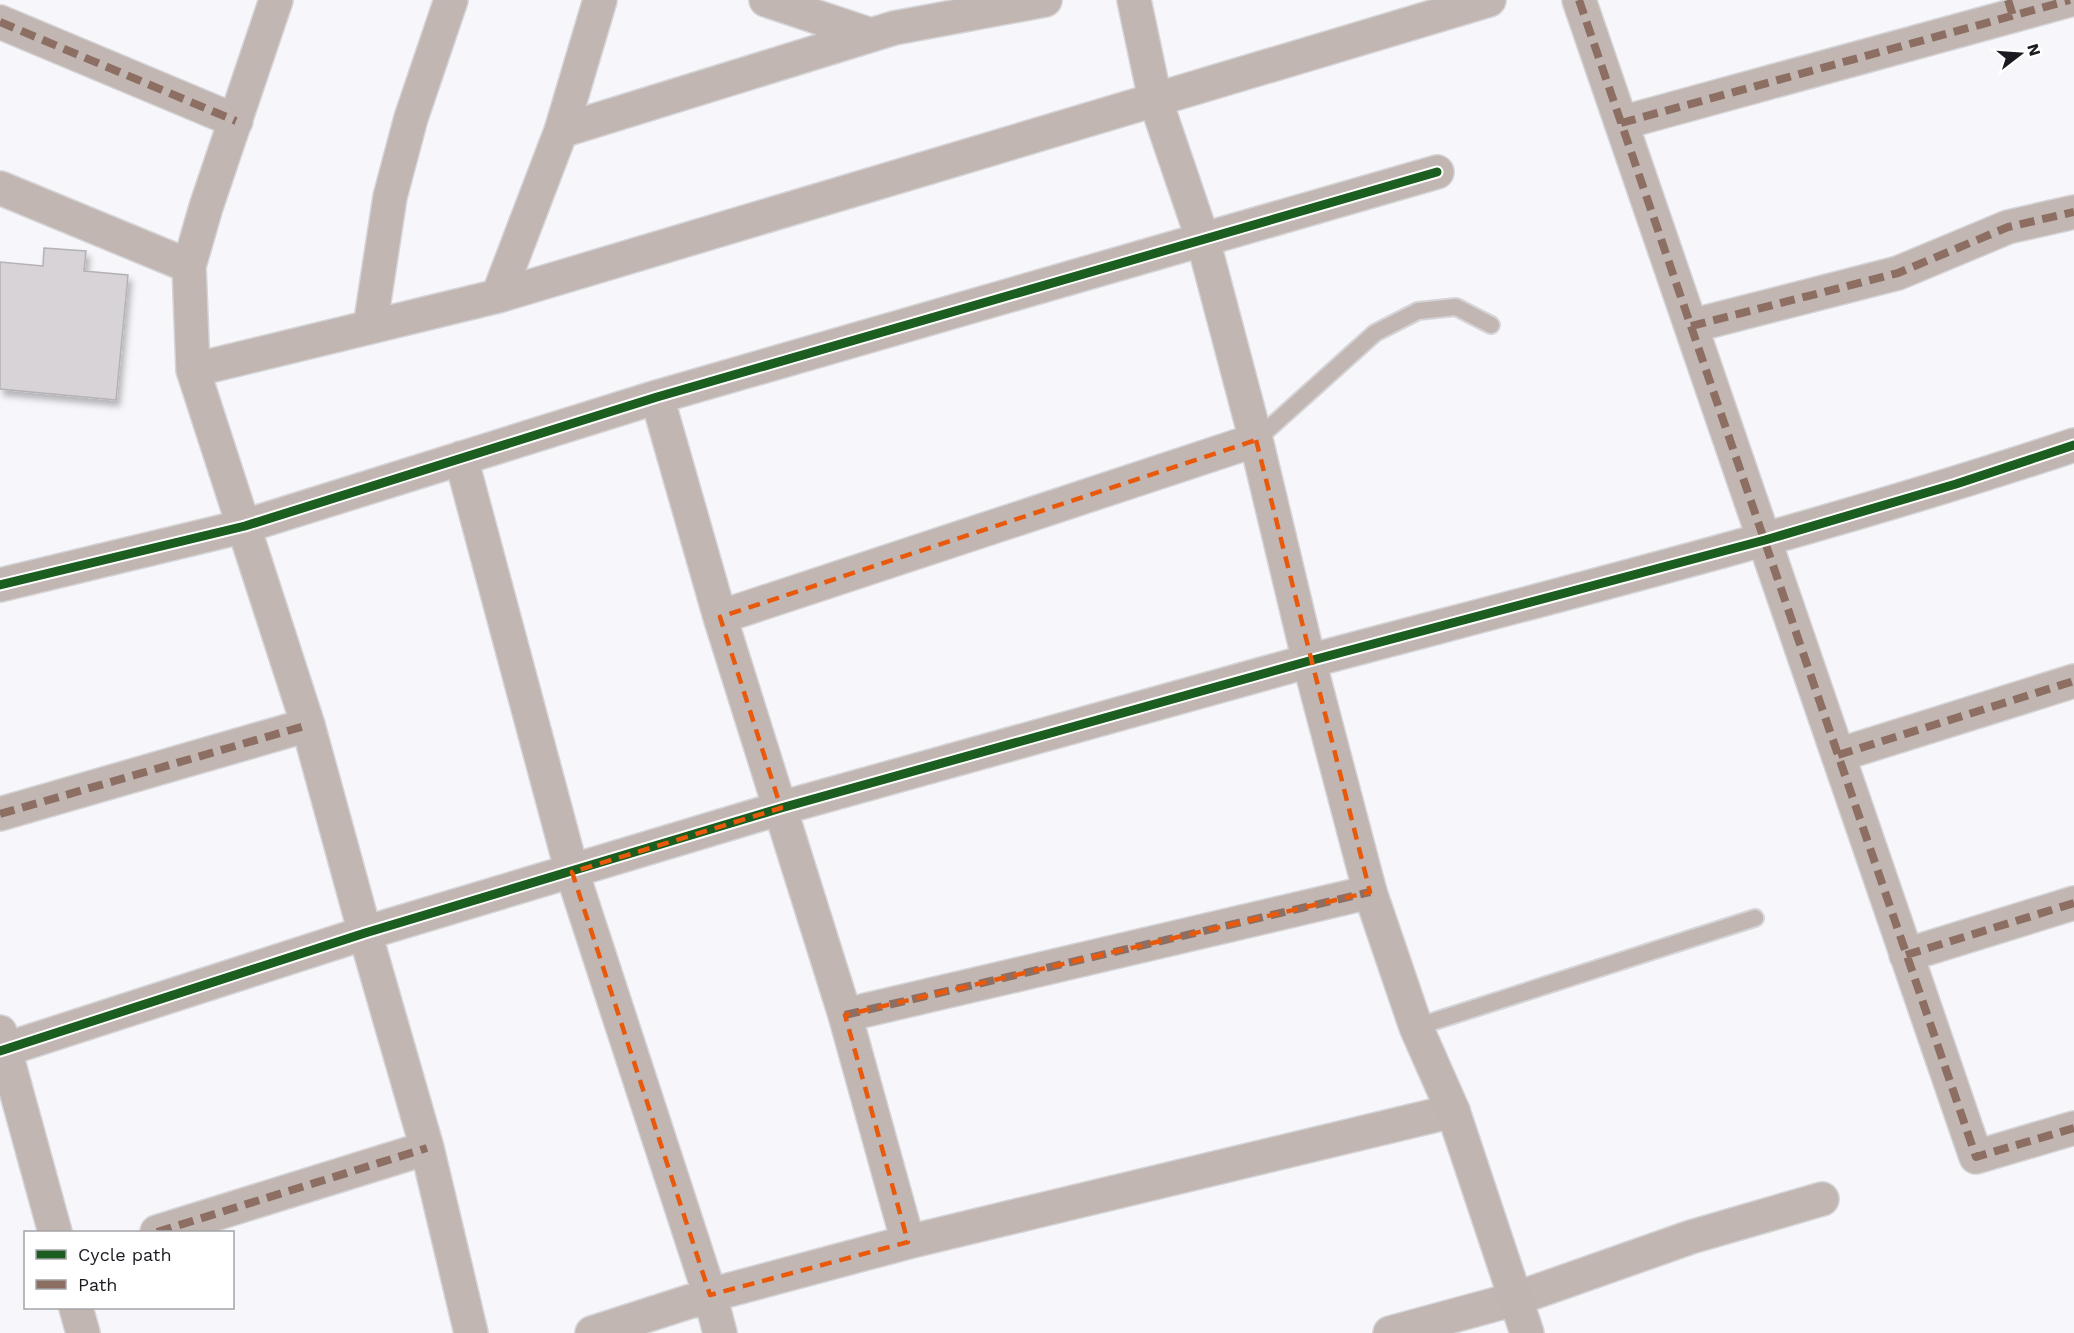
<svg xmlns="http://www.w3.org/2000/svg" width="2074" height="1333" font-family="'Work Sans',sans-serif">
	<style>
		.building { fill: #d7d3d7; stroke: #b5b2b5; stroke-width: 1.5; filter: url(#shadow) }
		.lines { fill: none; stroke-linecap: round; stroke-linejoin: round }
		.lane-casing { stroke: #d5d4d7; stroke-width: 20 }
		.street-casing { stroke: #d5d4d7; stroke-width: 36 }
		.secondary-casing { stroke: #d5d4d7; stroke-width: 36 }
		.lane { stroke: #c1b6b1; stroke-width: 16 }
		.street { stroke: #c1b6b1; stroke-width: 33 }
		.secondary { stroke: #c0b5b0; stroke-width: 33 }
		.quiet { stroke: #8d6e63; stroke-width: 8; stroke-dasharray: 15 8; stroke-linecap: butt }
		.cycleway-casing { stroke: #fff; stroke-width: 13 }
		.cycleway { stroke: #1b5e20; stroke-width: 9 }
		.marked { fill: none; stroke: #e8590c; stroke-width: 4.5; stroke-dasharray: 12 8; stroke-linejoin: round }
	</style>
	<defs>
		<filter id="shadow"><feDropShadow dx="3.5" dy="6" stdDeviation="3" flood-color="#0004"/></filter>
	</defs>
	<rect width="100%" height="100%" fill="#f7f6fb"/>
	<path class="building" d="M44,248L86,251L84,271L128,275L116,400L0,389V262L43,266Z"/>
	<g class="lines">
		<defs>
			<path id="lane" d="M1256,440L1375,333L1418,311L1456,307L1491,325
				M1416,1027L1755,918"/>
			<path id="street" d="M276,0L206,207L189,266L193,370L308,725L365,933L427,1148L471,1333
				M766,0L871,35
				M1579,0L1976,1157L2074,1128
				M0,22L236,121
				M1621,123L2070,0
				M561,131L894,28L1045,0
				M0,188L189,266
				M498,296L561,131L600,0
				M1691,326L1898,273L2008,227L2074,212
				M370,327L390,197L411,118L451,0
				M193,370L498,296L1489,0
				M657,397L720,617L845,1015L908,1242
				M461,458L572,872L710,1295L720,1333
				M0,585L245,526L657,397L1437,172
				M720,617L1256,440
				M1838,755L2074,681
				M0,814L308,725
				M1906,955L2074,903
				M845,1015L1370,892
				M0,1032L55,1232
				M0,1051L365,933L781,808L1309,661L1256,440L1203,240L1155,99L1134,0
				M157,1232L427,1148
				M76,1308L83,1333
				M592,1333L710,1295L908,1242L1453,1111
				M1390,1333L1515,1299L1691,1237L1822,1199"/>
			<path id="secondary" d="M1527,1333L1453,1111L1416,1027L1370,892L1309,661C1565,593 1822,529 2074,445"/>
		</defs>
		<use href="#lane" class="lane-casing"/>
		<use href="#street" class="street-casing"/>
		<use href="#secondary" class="secondary-casing"/>
		<use href="#lane" class="lane"/>
		<use href="#street" class="street"/>
		<use href="#secondary" class="secondary"/>
		<path class="quiet" d="M1579,0L1976,1157L2074,1128
			M2008,0L2013,16
			M0,22L236,121
			M1621,123L2070,0
			M1691,326L1898,273L2008,227L2074,212
			M1838,755L2074,681
			M0,814L308,725
			M1906,955L2074,903
			M845,1015L1370,892
			M157,1232L427,1148"/>
		<defs>
			<path id="cycleway" d="M0,585L245,526L657,397L1437,172
				M0,1051L365,933L781,808L1309,661L1765,540L1956,484L2074,445"/>
		</defs>
		<use href="#cycleway" class="cycleway-casing"/>
		<use href="#cycleway" class="cycleway"/>
	</g>
	<path class="marked" d="M1256,440L1370,892L845,1015L908,1242L710,1295L572,872L781,808L720,617Z"/>
	<rect x="24" y="1231" width="210" height="78" fill="#ffffff" stroke="#a4a3a6" stroke-width="1.5"/>
	<rect x="36" y="1250" width="30" height="9" fill="#1b5e20" stroke="#a4a3a6" stroke-width="1.5"/>
	<text x="78" y="1261" font-size="18" fill="#1c1a21">Cycle path</text>
	<rect x="36" y="1280" width="30" height="9" fill="#8d6e63" stroke="#a4a3a6" stroke-width="1.5"/>
	<text x="78" y="1291" font-size="18" fill="#1c1a21">Path</text>
	<g transform="translate(2020 54) rotate(73)" stroke="#ffffff" stroke-width="4.5" paint-order="stroke">
	<path d="M0-4.5L10 22L0 15L-10 22Z" fill="#1c1a21"/>
	<text y="-9" font-size="16" font-weight="bold" text-anchor="middle" fill="#1c1a21">N</text>
	</g>
</svg>
